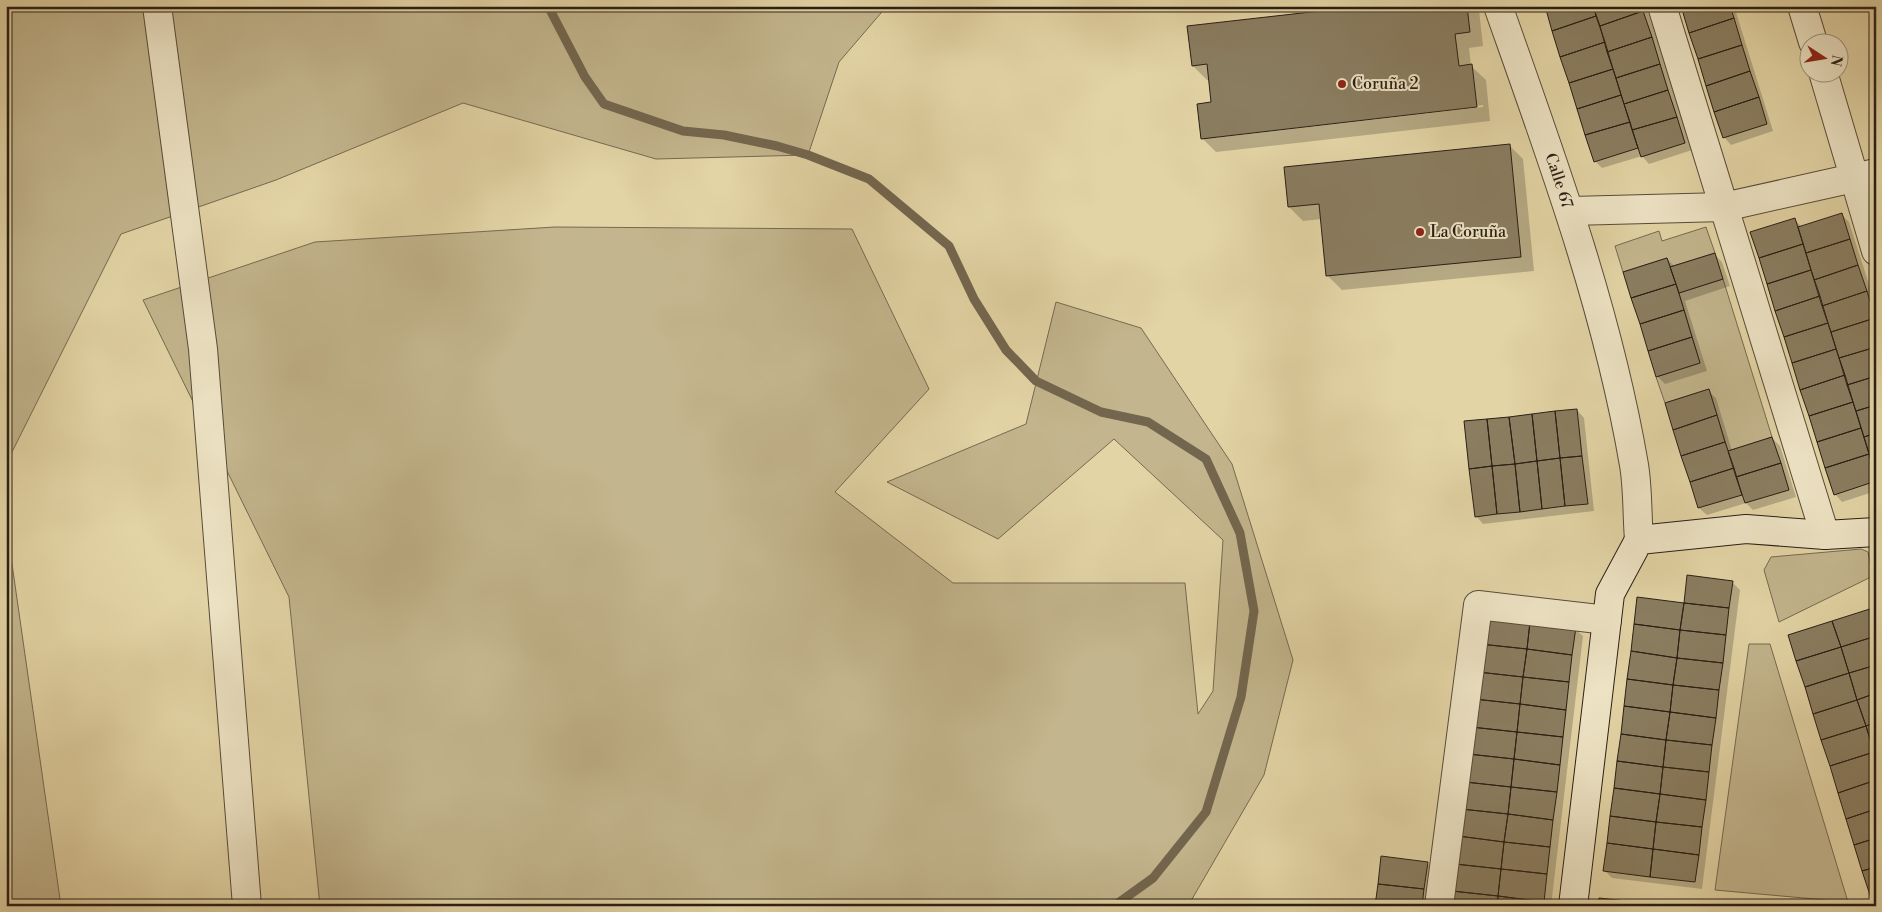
<svg xmlns="http://www.w3.org/2000/svg" width="1882" height="912" font-family="'Libre Bodoni',serif">
	<style>
		.green { fill: #c3b58d; stroke: #766a51 }
		.shadow { fill: #0003; fill-rule: evenodd }
		.lines { fill: none; stroke-linecap: round; stroke-linejoin: round }
		.stream { stroke: #73664e; stroke-width: 9 }
		.building { fill: #8a7d60; stroke: #291f15 }
		.street-casing { stroke: #584c39; stroke-width: 30 }
		.secondary-casing { stroke: #291f15; stroke-width: 30 }
		.street { stroke: #ede3c4; stroke-width: 28 }
		.secondary { stroke: #ede3c4; stroke-width: 28 }
		.poi-dot { fill: #8f2418; stroke: #ede3c4; stroke-width: 2 }
		.labels { text-anchor: middle; dominant-baseline: central; stroke-width: 4; stroke-linejoin: round; paint-order: stroke }
		.poi-label { font-size: 16px; fill: #291f15; stroke: #ede3c4; text-anchor: start }
		.street-label { font-size: 16px; fill: #291f15; stroke: #ede3c4 }
	</style>
	<rect width="100%" height="100%" fill="#e3d4a5"/>
	<filter id="stains"><feTurbulence type="fractalNoise" baseFrequency=".004" numOctaves="4"/><feColorMatrix values="0 0 0 0 .2 0 0 0 0 .09 0 0 0 0 .02 0 0 0 .5 -.17"/></filter>
	<radialGradient id="worn" r=".72"><stop offset=".6" stop-color="#630" stop-opacity="0"/><stop offset="1" stop-color="#630" stop-opacity=".3"/></radialGradient>
	<path class="green" d="M6,6H887L839,62L808,155L656,159L463,103L276,180L121,234L6,464Z
		M555,227L852,229L929,389L835,492L953,583H1185L1198,714L1213,691L1223,540L1114,439L998,539L887,482L1026,424L1056,302L1141,328L1232,464L1293,660L1264,775L1188,906H320L289,597L143,300L315,242Z
		M1706,227L1715,253L1670,267L1667,258L1623,272L1615,246L1659,231L1662,241Z
		M1723,279L1772,437L1728,451L1709,389L1665,403L1656,377L1700,363L1679,293Z
		M6,522L61,906H6Z
		M1861,549L1868,552L1873,576L1779,622L1764,570L1771,557Z
		M1749,644H1770L1848,902L1715,890Z"/>
	<path class="shadow" d="M1375,6H1475L1479,10L1483,46L1469,48L1471,66L1486,80L1490,121L1216,152L1202,138L1213,103L1210,80H1207L1193,66ZM1483,105V107L1213,138V136Z
		M1546,6H1646L1692,150L1649,164L1642,156L1602,168L1595,161Z
		M1685,6H1734L1773,131L1731,145L1724,137Z
		M1509,145L1523,159L1534,271L1342,290L1327,275L1322,219L1303,221L1289,207Z
		M1841,214L1849,222L1876,306V491L1842,502L1835,494L1794,219L1802,227Z
		M1714,254L1722,262L1730,286L1685,301L1707,371L1665,384L1657,376L1667,259L1675,267Z
		M1708,391L1716,398L1732,451L1772,438L1780,446L1796,497L1753,510L1746,503L1707,515L1699,508L1666,404Z
		M1577,410L1584,418L1594,511L1483,524L1476,516Z
		M1732,582L1740,590L1702,889L1612,878L1605,871L1685,604Z
		M1876,608V906H1875L1790,636Z
		M1575,629L1583,636L1551,906H1451Z
		M1427,863L1434,870L1430,906H1377Z"/>
	<g class="lines">
		<path class="stream" d="M548,6L585,77L604,104L683,131L724,135L777,146L808,155L869,179L949,246L974,299L1006,350L1036,381L1101,412L1148,422L1206,459L1240,533L1254,611L1241,697L1206,812L1153,878L1114,906"/>
	</g>
	<path class="building" d="M1364,6H1467L1470,32L1455,34L1459,66L1472,64L1477,107L1201,139L1197,104L1211,102L1207,64L1192,66L1187,26Z
		M1545,6H1593L1596,16L1552,31Z
		M1593,6H1642L1643,11L1600,26Z
		M1681,6H1730L1734,18L1689,33Z
		M1643,11L1652,37L1607,52L1600,26Z
		M1596,16L1605,42L1560,57L1552,31Z
		M1734,18L1742,45L1698,59L1689,33Z
		M1652,37L1660,64L1616,78L1607,52Z
		M1605,42L1613,69L1569,83L1560,57Z
		M1742,45L1750,71L1706,86L1698,59Z
		M1660,64L1668,90L1624,104L1616,78Z
		M1613,69L1621,95L1577,109L1569,83Z
		M1750,71L1759,97L1714,112L1706,86Z
		M1668,90L1677,117L1632,130L1624,104Z
		M1621,95L1630,122L1585,135L1577,109Z
		M1759,97L1767,124L1723,138L1714,112Z
		M1677,117L1685,143L1641,157L1632,130Z
		M1630,122L1638,148L1594,162L1585,135Z
		M1510,144L1521,257L1326,276L1319,204L1288,207L1284,167Z
		M1842,213L1850,239L1806,253L1798,227Z
		M1795,218L1803,244L1759,258L1750,232Z
		M1850,239L1858,265L1814,280L1806,253Z
		M1803,244L1811,270L1767,284L1759,258Z
		M1715,253L1723,279L1679,293L1670,267Z
		M1667,258L1676,284L1631,298L1623,272Z
		M1858,265L1867,291L1822,306L1814,280Z
		M1811,270L1820,296L1775,311L1767,284Z
		M1676,284L1684,310L1640,324L1631,298Z
		M1867,291L1875,318L1831,332L1822,306Z
		M1820,296L1828,323L1784,337L1775,311Z
		M1684,310L1692,337L1648,351L1640,324Z
		M1875,318L1876,347L1839,358L1831,332Z
		M1828,323L1836,349L1792,363L1784,337Z
		M1692,337L1700,363L1656,377L1648,351Z
		M1876,347V376L1847,385L1839,358Z
		M1836,349L1845,375L1800,390L1792,363Z
		M1845,375L1853,402L1809,416L1800,390Z
		M1876,376V405L1856,411L1847,385Z
		M1709,389L1717,415L1673,430L1665,403Z
		M1853,402L1861,428L1817,442L1809,416Z
		M1876,405V433L1864,437L1856,411Z
		M1577,409L1582,456L1560,458L1555,411Z
		M1555,411L1560,458L1537,461L1532,414Z
		M1532,414L1537,461L1515,464L1509,417Z
		M1717,415L1725,442L1681,456L1673,430Z
		M1509,417L1515,464L1492,466L1487,419Z
		M1487,419L1492,466L1469,469L1464,421Z
		M1861,428L1869,454L1825,468L1817,442Z
		M1876,433V462L1872,463L1864,437Z
		M1772,437L1781,463L1736,477L1728,451Z
		M1725,442L1734,468L1690,482L1681,456Z
		M1869,454L1876,481L1834,495L1825,468Z
		M1582,456L1588,504L1565,506L1560,458Z
		M1560,458L1565,506L1542,509L1537,461Z
		M1537,461L1542,509L1520,512L1515,464Z
		M1781,463L1789,490L1745,503L1736,477Z
		M1515,464L1520,512L1497,514L1492,466Z
		M1492,466L1497,514L1475,517L1469,469Z
		M1734,468L1742,495L1698,508L1690,482Z
		M1687,575L1733,581L1729,608L1684,603Z
		M1637,597L1684,603L1680,630L1634,624Z
		M1684,603L1729,608L1726,635L1680,630Z
		M1876,607V636L1841,647L1832,621Z
		M1484,617L1530,622L1527,649L1480,644Z
		M1832,621L1841,647L1796,661L1788,635Z
		M1530,622L1576,627L1572,655L1527,649Z
		M1634,624L1680,630L1677,658L1631,651Z
		M1680,630L1726,635L1723,663L1677,658Z
		M1876,636V665L1849,673L1841,647Z
		M1480,644L1527,649L1523,677L1478,672Z
		M1841,647L1849,673L1805,687L1796,661Z
		M1527,649L1572,655L1569,682L1523,677Z
		M1631,651L1677,658L1673,685L1627,679Z
		M1677,658L1723,663L1719,690L1673,685Z
		M1876,665V693L1857,700L1849,673Z
		M1478,672L1523,677L1520,704L1474,699Z
		M1849,673L1857,700L1813,714L1805,687Z
		M1523,677L1569,682L1566,710L1520,704Z
		M1627,679L1673,685L1670,712L1624,706Z
		M1673,685L1719,690L1716,718L1670,712Z
		M1876,693V722L1866,726L1857,700Z
		M1474,699L1520,704L1517,732L1471,727Z
		M1857,700L1866,726L1821,740L1813,714Z
		M1520,704L1566,710L1563,737L1517,732Z
		M1624,706L1670,712L1666,740L1621,734Z
		M1670,712L1716,718L1712,745L1666,740Z
		M1876,722V752H1874L1866,726Z
		M1866,726L1874,752L1830,766L1821,740Z
		M1471,727L1517,732L1514,759L1468,754Z
		M1517,732L1563,737L1560,765L1514,759Z
		M1621,734L1666,740L1663,767L1617,761Z
		M1666,740L1712,745L1709,772L1663,767Z
		M1874,752L1876,780L1838,793L1830,766Z
		M1468,754L1514,759L1511,787L1465,782Z
		M1514,759L1560,765L1557,792L1511,787Z
		M1617,761L1663,767L1660,794L1614,788Z
		M1663,767L1709,772L1706,800L1660,794Z
		M1876,780V809L1846,819L1838,793Z
		M1465,782L1511,787L1508,814L1461,809Z
		M1511,787L1557,792L1553,820L1508,814Z
		M1614,788L1660,794L1656,822L1610,816Z
		M1660,794L1706,800L1702,827L1656,822Z
		M1461,809L1508,814L1504,842L1458,836Z
		M1876,809V838L1854,845L1846,819Z
		M1508,814L1553,820L1550,847L1504,842Z
		M1610,816L1656,822L1653,849L1607,843Z
		M1656,822L1702,827L1699,855L1653,849Z
		M1458,836L1504,842L1501,869L1455,864Z
		M1876,838V867L1862,871L1854,845Z
		M1504,842L1550,847L1547,874L1501,869Z
		M1607,843L1653,849L1650,877L1603,871Z
		M1653,849L1699,855L1695,882L1650,877Z
		M1381,856L1428,862L1424,889L1378,884Z
		M1455,864L1501,869L1498,896L1452,891Z
		M1876,867V896L1871,898L1862,871Z
		M1501,869L1547,874L1544,902L1498,896Z
		M1378,884L1424,889L1422,906H1375Z
		M1452,891L1498,896L1497,906H1450Z
		M1498,896L1544,902V906H1497Z
		M1599,898L1626,901V906H1598Z
		M1626,901L1654,905V906H1626Z"/>
	<g class="lines">
		<defs>
			<g id="street">
				<path d="M157,6L203,349L247,906"/>
				<path id="s1" d="M1498,6C1551,156 1607,307 1634,465C1638,489 1637,515 1639,540"/>
				<path d="M1662,6L1825,535"/>
				<path d="M1802,6L1813,42"/>
				<path d="M1823,72L1876,251"/>
				<path d="M1571,211L1724,207L1876,173"/>
				<path d="M1439,906L1478,605L1607,620"/>
			</g>
			<path id="secondary" d="M1573,906L1610,594L1639,540L1746,529L1825,535L1876,532"/>
		</defs>
		<use href="#street" class="street-casing"/>
		<use href="#secondary" class="secondary-casing"/>
		<use href="#street" class="street"/>
		<use href="#secondary" class="secondary"/>
	</g>
	<g class="poi-dot">
		<circle cx="1342" cy="84" r="5"/>
		<circle cx="1420" cy="232" r="5"/>
	</g>
	<g class="labels">
		<g class="poi-label">
			<text x="1352" y="84">Coruña 2</text>
			<text x="1430" y="232">La Coruña</text>
		</g>
		<g class="street-label">
			<text stroke="none"><textPath href="#s1" startOffset="185">Calle 67</textPath></text>
		</g>
	</g>
	<rect width="1882" height="912" fill="none" stroke="#e3d4a5" stroke-width="25"/>
	<rect x="8" y="8" width="1867" height="897" fill="none" stroke="#291f15" stroke-width="2.5"/>
	<rect x="12" y="12" width="1857" height="887" fill="none" stroke="#291f15"/>
	<g transform="translate(1824 58) rotate(102)"><circle r="24" fill="#ede3c4" stroke="#9f957e"/>
	<path d="M0-4L9 19L0 12L-9 19Z" fill="#8f2418"/>
	<text y="-8" font-size="14" font-weight="bold" text-anchor="middle" fill="#291f15">N</text>
	</g>
	<rect width="100%" height="100%" filter="url(#stains)"/>
	<rect width="100%" height="100%" fill="url(#worn)"/>
</svg>
